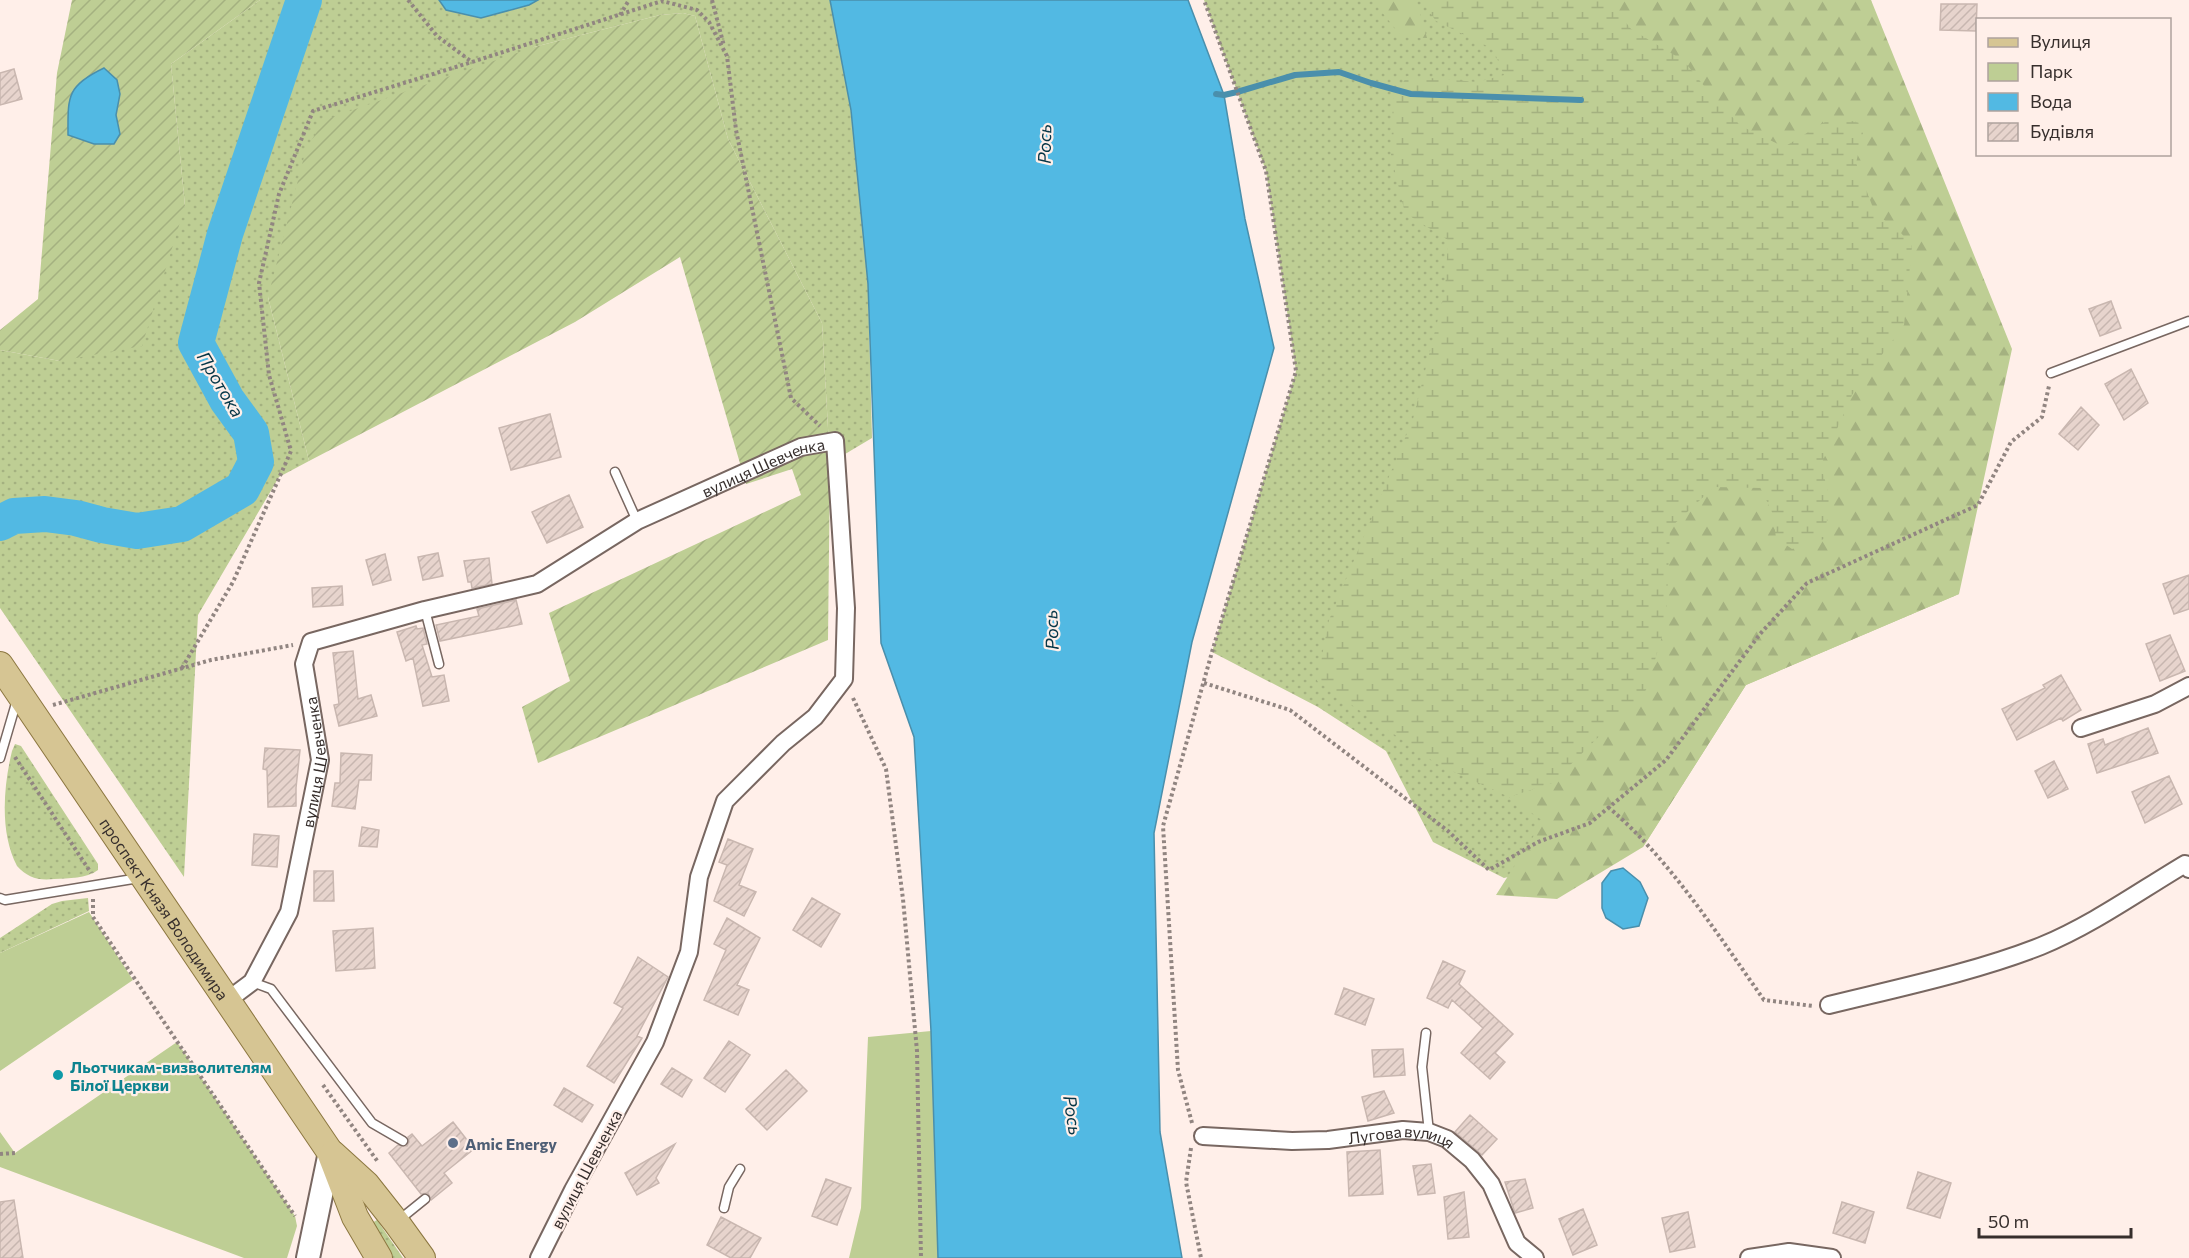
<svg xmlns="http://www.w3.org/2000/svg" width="2189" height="1258" font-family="Commissioner,sans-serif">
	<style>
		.grass { fill: url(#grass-dots) }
		.forest { fill: url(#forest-firs) }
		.wetland { fill: url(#wetland-marsh) }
		.park { fill: #bece94 }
		.garden { fill: url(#garden-furrows) }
		.water { fill: #52b9e3; stroke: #4a8fac; stroke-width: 1.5 }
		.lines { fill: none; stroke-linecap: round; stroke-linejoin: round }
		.stream { stroke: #4a8fac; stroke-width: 6 }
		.river { stroke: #52b9e3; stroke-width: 36 }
		.building { fill: url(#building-hatch); stroke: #c9b7b0; stroke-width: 1.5 }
		.lane-casing { stroke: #786761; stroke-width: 11 }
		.street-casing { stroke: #786761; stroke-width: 20 }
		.secondary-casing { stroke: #786761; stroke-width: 26 }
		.primary-casing { stroke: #8c7740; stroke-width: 28 }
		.path { stroke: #918581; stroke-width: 4; stroke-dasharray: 3 3; stroke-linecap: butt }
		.lane { stroke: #fff; stroke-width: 8 }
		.street { stroke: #fff; stroke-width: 16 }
		.secondary { stroke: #fff; stroke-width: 22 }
		.primary { stroke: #d6c593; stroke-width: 26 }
		.culture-dot { fill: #0f9aa8; stroke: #ffefe9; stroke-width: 2 }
		.service-dot { fill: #5c6f8a; stroke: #ffefe9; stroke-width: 2 }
		.labels { text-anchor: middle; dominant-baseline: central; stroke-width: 4.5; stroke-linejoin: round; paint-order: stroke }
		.street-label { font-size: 16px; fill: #362e2c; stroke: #ffefe9 }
		.culture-label { font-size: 16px; font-weight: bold; fill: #0d838f; stroke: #ffefe9; text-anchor: start }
		.service-label { font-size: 16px; font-weight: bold; fill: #4e5e75; stroke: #ffefe9; text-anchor: start }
		.water-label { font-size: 18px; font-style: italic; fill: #063647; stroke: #ffefe9 }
	</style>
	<defs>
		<pattern id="grass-dots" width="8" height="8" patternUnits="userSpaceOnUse" patternTransform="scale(1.5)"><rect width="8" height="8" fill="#bece94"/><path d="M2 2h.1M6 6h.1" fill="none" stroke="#a4b180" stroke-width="1.8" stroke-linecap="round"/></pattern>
		<pattern id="forest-firs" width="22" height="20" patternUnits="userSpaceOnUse" patternTransform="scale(1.5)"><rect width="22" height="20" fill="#bece94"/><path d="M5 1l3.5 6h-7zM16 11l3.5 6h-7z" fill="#a4b180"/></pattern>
		<pattern id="wetland-marsh" width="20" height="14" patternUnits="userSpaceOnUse" patternTransform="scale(1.5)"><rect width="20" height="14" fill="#bece94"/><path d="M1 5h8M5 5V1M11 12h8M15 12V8" fill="none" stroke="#a4b180"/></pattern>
		<pattern id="garden-furrows" width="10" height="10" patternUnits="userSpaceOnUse" patternTransform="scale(1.5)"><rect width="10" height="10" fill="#bece94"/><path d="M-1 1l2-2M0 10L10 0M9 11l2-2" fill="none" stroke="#a4b180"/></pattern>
		<pattern id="building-hatch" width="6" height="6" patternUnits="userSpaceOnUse" patternTransform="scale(1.5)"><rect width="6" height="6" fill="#e7d4cd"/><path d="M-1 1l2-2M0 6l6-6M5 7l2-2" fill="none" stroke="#c7b6b0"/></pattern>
	</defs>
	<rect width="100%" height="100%" fill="#ffefe9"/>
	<path class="grass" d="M260,0H830L851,110L868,284L872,438L830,463L822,323L728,139L695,16L683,13L660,15L534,47L268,297L309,461L279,477L198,615L184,877L0,608V350L60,361L185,206L171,64Z
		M1204,0H1871L1959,594L1746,685L1643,847L1504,878L1433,842L1386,751L1318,707L1212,652L1296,371L1266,171Z
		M15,744L21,746L98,864V870C86,879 69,878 54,879C38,881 27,877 17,866C0,834 3,788 12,751Z
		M88,898L89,911L0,953V938L52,904L62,901Z
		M377,1220L403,1258H392L370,1224Z"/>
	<path class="forest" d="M1372,0H1416L1427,38L1402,37Z
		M1557,0H1871L2012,349L1959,594L1746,685L1643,847L1557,899L1496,895L1543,821L1509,797L1552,783Z"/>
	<path class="wetland" d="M1421,0H1608L1631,29L1684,61L1712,96L1741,126L1784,147L1833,117L1865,124L1856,163L1875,213L1901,233L1912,246L1904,325L1852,395L1821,465L1830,499L1824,539L1792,549L1776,538L1773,515L1761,488L1714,487L1670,528L1666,623L1646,690L1552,783L1509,797L1437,764L1317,681L1329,620L1413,419L1445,291L1448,240L1405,213L1391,155L1393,99L1407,76L1477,82L1504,75L1493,49L1436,21Z"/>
	<path class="park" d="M89,912L133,980L0,1071V953Z
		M931,1031L938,1258H849L861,1208L868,1037Z
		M177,1042L295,1216L297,1226L287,1258H244L0,1167V1132L15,1153Z"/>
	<path class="garden" d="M72,0H260L171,64L185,206L142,346L60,361L0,350V330L38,299L57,73Z
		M683,13L695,16L728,139L822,323L830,463L828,640L538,763L522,707L570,681L549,613L801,495L792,469L746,484L680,257L575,322L309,461L268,297L306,149L324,120L534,47L660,15Z"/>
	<path class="water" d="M439,0H538L529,5L481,18L446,10Z
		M830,0H1188L1224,95L1245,219L1274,348L1192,642L1154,833L1160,1132L1182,1258H938L931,1031L914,737L881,643L868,284L851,110Z
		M104,68L117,80L120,94L116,115L120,134L114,144H94L68,135C68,97 66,86 104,68Z
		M1623,868L1640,882L1648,898L1639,926L1623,929L1606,918L1602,908V883L1611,871Z"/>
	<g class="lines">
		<path class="stream" d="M1216,94L1224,95L1237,92L1295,75L1339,72L1371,83L1411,94L1581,100"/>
		<path class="river" d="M0,523L14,516L45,514L76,518L102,525L137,531L182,524L242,489L256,462L251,433L227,400L196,343L225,234L304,0"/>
	</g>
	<path class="building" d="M1941,4H1977L1976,31L1940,30Z
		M14,69L22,99L0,105V73Z
		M2111,301L2121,328L2100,336L2089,309Z
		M2131,369L2148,403L2124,420L2105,384Z
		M2081,407L2099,425L2078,450L2059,434Z
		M550,414L561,457L511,470L499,428Z
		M569,495L583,527L547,543L532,512Z
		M438,553L443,576L423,580L418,557Z
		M385,554L391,580L373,585L366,560Z
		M489,558L492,584L472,588L471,582H468L464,561Z
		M2189,575V609L2174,614L2163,584Z
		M342,586L343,605L313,607L312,588Z
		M516,600L522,624L440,641L436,625L479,616L477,609Z
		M416,626L417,629L423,628L427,644L422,645L432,677L444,675L449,701L423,706L413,658L406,661L397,632Z
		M2170,635L2185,671L2160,681L2146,644Z
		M353,651L358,699L371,695L377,716L339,726L334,705L339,704L333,653Z
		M2061,675L2081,710L2063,721L2061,718L2017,740L2002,709L2045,688L2043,685Z
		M2148,728L2158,753L2097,773L2088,744L2103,739L2105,745Z
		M265,748L300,750L296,788V806L268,807L267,770L263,769Z
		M341,753L372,755L371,780H359L355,809L332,806L335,783H340Z
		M2054,761L2068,789L2048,798L2035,771Z
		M2169,776L2182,804L2145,823L2132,792Z
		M362,827L379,830L377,847L359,846Z
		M254,834L279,836L277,867L252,865Z
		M728,839L753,849L739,885L756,892L744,916L714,901L727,865L719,862Z
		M314,871H333L334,901H314Z
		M812,898L840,914L821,947L793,930Z
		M727,918L760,938L737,985L749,990L738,1015L704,1000L726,950L714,944Z
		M373,928L375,968L336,971L333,931Z
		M638,957L668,977L637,1036L642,1038L614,1083L587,1066L623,1008L614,1003Z
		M1443,961L1465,971L1459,984L1513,1034L1495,1053L1505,1062L1490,1079L1461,1053L1483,1028L1452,1000L1448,1008L1427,998Z
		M1344,988L1374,999L1365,1025L1335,1014Z
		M729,1041L750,1055L725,1092L704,1078Z
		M1403,1049L1405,1075L1374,1077L1372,1050Z
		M672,1068L692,1080L682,1097L661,1084Z
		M786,1070L807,1091L767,1130L746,1109Z
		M564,1088L593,1105L582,1122L554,1105Z
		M1384,1091L1394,1113L1368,1121L1362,1097Z
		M1470,1115L1497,1139L1482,1155L1455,1132Z
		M453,1122L474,1149L444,1173L452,1183L431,1200L428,1193L421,1194L389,1153L398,1145L407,1146L409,1142L408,1137L412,1134L422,1146Z
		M675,1144L656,1178L659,1183L637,1195L625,1173Z
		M1380,1150L1383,1194L1349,1196L1347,1152Z
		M1431,1164L1435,1193L1418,1195L1413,1166Z
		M1918,1172L1951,1183L1940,1218L1907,1208Z
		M826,1179L851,1188L837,1225L812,1216Z
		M1525,1179L1533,1208L1515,1213L1505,1182Z
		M1464,1192L1469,1237L1448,1239L1444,1197Z
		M14,1200L23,1258H0V1202Z
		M1842,1202L1874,1212L1865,1243L1833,1233Z
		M1583,1209L1597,1245L1573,1255L1559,1219Z
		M1688,1212L1695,1247L1670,1252L1662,1218Z
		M721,1217L761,1238L750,1258H731L707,1245Z"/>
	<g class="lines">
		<defs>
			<path id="lane" d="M2051,373L2189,321
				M615,472L637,521
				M425,610L439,664
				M0,758L17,700
				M0,898L5,900L139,878
				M252,982L271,989L372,1123L403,1141
				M1426,1033L1422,1067L1429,1132
				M724,1208L729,1187L740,1169
				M399,1220L425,1199"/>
			<g id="street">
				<path d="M2081,728L2155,704L2189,686"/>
				<path id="s1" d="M228,1000L252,982L289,912L320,760L304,664L311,642L425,610L537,584L637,521L801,447L835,441L846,608L844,679L815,717L783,743L725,801L699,877L689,952L655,1042L573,1190L539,1258"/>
				<path d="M1829,1005C1898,988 1975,972 2041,946C2092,925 2138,892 2185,864L2189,869"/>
				<path id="s2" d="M1203,1136L1292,1141L1328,1140L1403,1130L1429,1132L1447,1139L1472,1160L1491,1184L1517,1243L1535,1258"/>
				<path d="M1749,1258L1789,1252L1832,1258"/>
			</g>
			<path id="secondary" d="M308,1258L330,1152"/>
			<g id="primary">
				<path id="s3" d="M0,665L330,1152L355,1217L379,1258"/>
				<path d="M333,1154L366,1184L396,1222L422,1258"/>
			</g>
		</defs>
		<use href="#lane" class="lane-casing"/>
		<use href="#street" class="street-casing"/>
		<use href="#secondary" class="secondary-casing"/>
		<use href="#primary" class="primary-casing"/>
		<path class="path" d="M408,0L437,36L472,62L662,1L697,10L709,22L727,56L736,130L791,398L820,426
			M712,0L724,46
			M620,15L629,0
			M182,668L233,582L291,451L269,375L259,283L279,194L313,111L472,62
			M1204,683L1290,710L1448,831L1489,870L1538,842L1590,823L1666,760L1760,634L1807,583L1978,505L2011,442L2042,417L2049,386
			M853,698L886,769L903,899L917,1051L921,1258
			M53,705L211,660L293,645
			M15,757L91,873
			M1608,807C1669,858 1718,935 1764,1000L1813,1006
			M93,899V917L295,1216
			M323,1085L378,1162
			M1192,1123L1178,1070L1163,826L1212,652L1296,371L1266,171L1204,0
			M1191,1148L1186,1182L1201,1258
			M0,1154L15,1153"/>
		<use href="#lane" class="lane"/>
		<use href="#street" class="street"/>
		<use href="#secondary" class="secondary"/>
		<use href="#primary" class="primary"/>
	</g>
	<circle class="culture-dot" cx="58" cy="1075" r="6"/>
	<circle class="service-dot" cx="453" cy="1143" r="6"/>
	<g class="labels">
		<g class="street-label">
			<text stroke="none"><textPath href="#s1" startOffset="874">вулиця Шевченка</textPath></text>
			<text stroke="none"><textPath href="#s1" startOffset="262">вулиця Шевченка</textPath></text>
			<text stroke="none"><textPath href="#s3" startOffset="294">проспект Князя Володимира</textPath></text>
			<text stroke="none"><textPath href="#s2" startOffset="200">Лугова вулиця</textPath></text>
			<text transform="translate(586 1169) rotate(-62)">вулиця Шевченка</text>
		</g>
		<g class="culture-label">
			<text x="70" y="1066">Льотчикам-визволителям<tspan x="70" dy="18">Білої Церкви</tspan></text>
		</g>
		<g class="service-label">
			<text x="465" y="1143">Amic Energy</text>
		</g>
		<g class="water-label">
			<text transform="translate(1044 144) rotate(-89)">Рось</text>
			<text transform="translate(221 384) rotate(59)">Протока</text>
			<text transform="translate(1051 630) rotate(-92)">Рось</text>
			<text transform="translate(1073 1115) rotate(81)">Рось</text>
		</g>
	</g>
	<rect x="1976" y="18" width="195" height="138" fill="#ffefe9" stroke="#afa29d" stroke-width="1.5"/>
	<rect x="1988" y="38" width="30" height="9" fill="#d6c593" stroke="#afa29d" stroke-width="1.5"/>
	<text x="2030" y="48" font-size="18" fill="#362e2c">Вулиця</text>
	<rect x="1988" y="63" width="30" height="18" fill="#bece94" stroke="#afa29d" stroke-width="1.5"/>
	<text x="2030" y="78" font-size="18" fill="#362e2c">Парк</text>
	<rect x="1988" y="93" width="30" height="18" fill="#52b9e3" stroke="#afa29d" stroke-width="1.5"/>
	<text x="2030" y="108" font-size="18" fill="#362e2c">Вода</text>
	<rect x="1988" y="123" width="30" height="18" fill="url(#building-hatch)" stroke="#afa29d" stroke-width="1.5"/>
	<text x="2030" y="138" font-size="18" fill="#362e2c">Будівля</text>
	<path d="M1979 1228v9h152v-9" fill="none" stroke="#362e2c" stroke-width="3"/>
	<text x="1988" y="1228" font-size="18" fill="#362e2c" stroke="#ffefe9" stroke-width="4.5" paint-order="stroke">50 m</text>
</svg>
